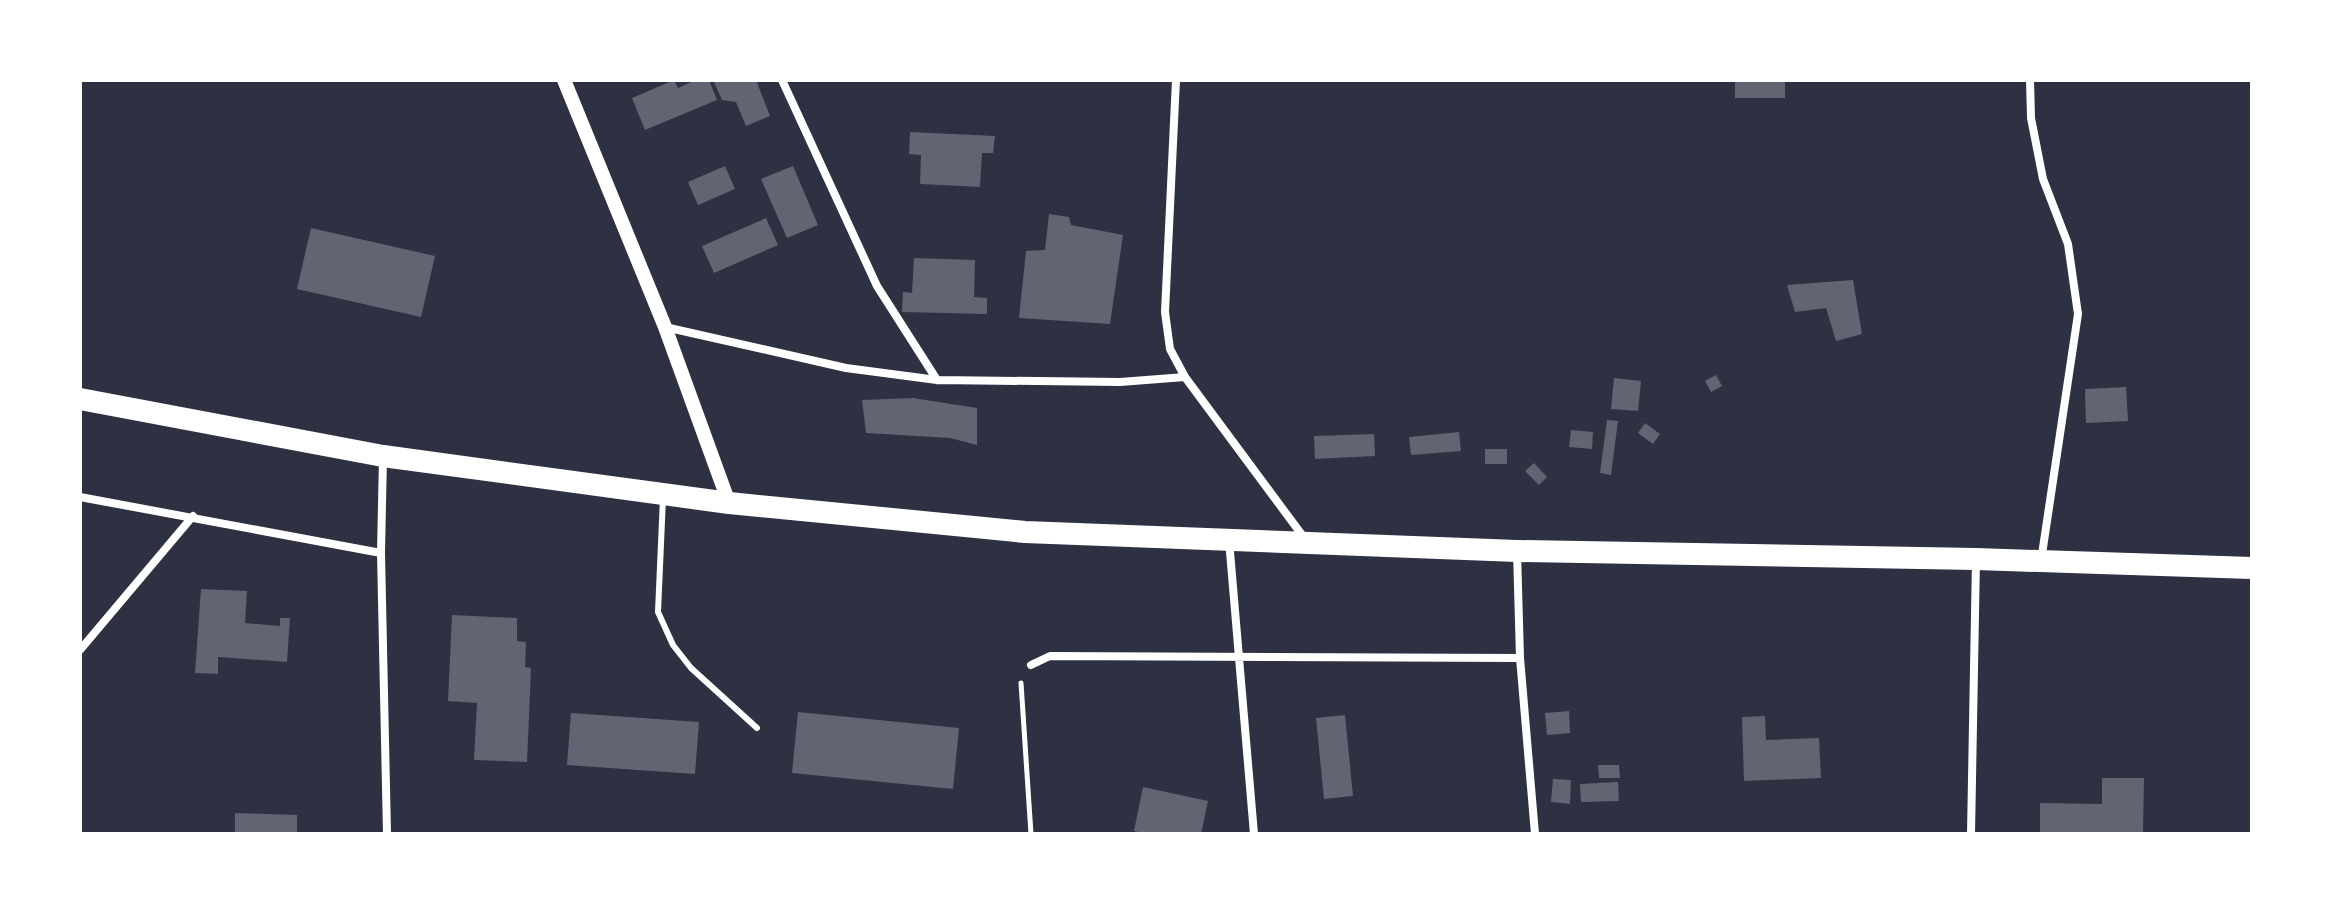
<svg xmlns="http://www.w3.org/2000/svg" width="2332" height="914" font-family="'Archivo Narrow',sans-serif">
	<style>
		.building { fill: #626471 }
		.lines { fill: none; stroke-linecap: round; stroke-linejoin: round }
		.path { stroke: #fff; stroke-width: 5 }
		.service { stroke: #fff; stroke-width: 6 }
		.minor { stroke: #fff; stroke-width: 8 }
		.tertiary { stroke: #fff; stroke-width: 14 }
		.trunk { stroke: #fff; stroke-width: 22 }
	</style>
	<rect width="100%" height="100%" fill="#2d3142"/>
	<path class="building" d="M674,80L678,88L696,80H709L717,100L645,130L632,98Z
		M713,80H756L770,116L746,126L736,102L722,100Z
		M1735,80H1785V98H1735Z
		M910,132L995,136L993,153H982L980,187L920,184L921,155L909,154Z
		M725,166L735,189L698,205L688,182Z
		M793,166L818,225L787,238L761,179Z
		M1049,214L1069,217L1071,225L1123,235L1110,324L1019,318L1026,251L1045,250Z
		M766,218L778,245L714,273L702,246Z
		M311,228L435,256L421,317L297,289Z
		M914,258L975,260L974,297L987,298V314L902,312L903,292L912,293Z
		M1853,280L1862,334L1836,341L1826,308L1795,312L1787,285Z
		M1716,375L1722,386L1711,392L1705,381Z
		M1614,378L1641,381L1638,411L1611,409Z
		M2126,387L2128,421L2086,423L2085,389Z
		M913,398L977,408V445L950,438L866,433L862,400Z
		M1607,420L1618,421L1611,475L1600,473Z
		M1645,423L1660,434L1653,444L1638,433Z
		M1571,430L1593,432L1592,449L1569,447Z
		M1459,432L1461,451L1411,455L1409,437Z
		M1374,434L1375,456L1315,459L1314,436Z
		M1485,449H1507V464H1485Z
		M1534,463L1547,477L1539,485L1525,471Z
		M201,589L247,591L245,623L280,626V618H290L287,662L218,657V674L195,673Z
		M452,615L517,618V641L526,642L525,667L531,668L527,762L474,760L477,703L448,701Z
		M1569,711L1570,733L1547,735L1545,713Z
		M798,712L959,728L953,789L792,773Z
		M571,713L699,722L695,774L567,765Z
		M1345,715L1353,796L1324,799L1316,718Z
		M1765,716L1766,740L1819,738L1821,778L1744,781L1742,717Z
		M1598,765H1619L1620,778H1599Z
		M2102,778H2144L2143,834H2040V803L2102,804Z
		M1553,779L1571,780L1570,804L1551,802Z
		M1618,782L1619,801L1581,802L1580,784Z
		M1143,787L1208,801L1201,834H1147L1134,831Z
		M235,813L297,815V834H235Z"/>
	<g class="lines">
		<path class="path" d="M1021,683L1031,834"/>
		<path class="service" d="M663,498L658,612L673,645L691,668L757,728"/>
		<path class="minor" d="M782,80L877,286L937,380
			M1176,80L1165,312L1170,349L1185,377L1305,539
			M2030,80L2031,118L2043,179L2068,244L2078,314L2041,561
			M665,327L846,368L937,380L1120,382L1185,377
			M383,457L381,553L387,834
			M80,497L381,553
			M1229,540L1254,834
			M1517,551L1520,658L1535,834
			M80,650L193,516
			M1031,665L1050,656L1520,658
			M1971,834L1976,559"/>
		<path class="tertiary" d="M564,80L665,327L729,503"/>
		<path class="trunk" d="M80,399L383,456L729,503L1025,532L1517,551L1976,559L2252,568"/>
	</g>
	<rect width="2332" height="914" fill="none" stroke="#ffffff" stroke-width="164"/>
</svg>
